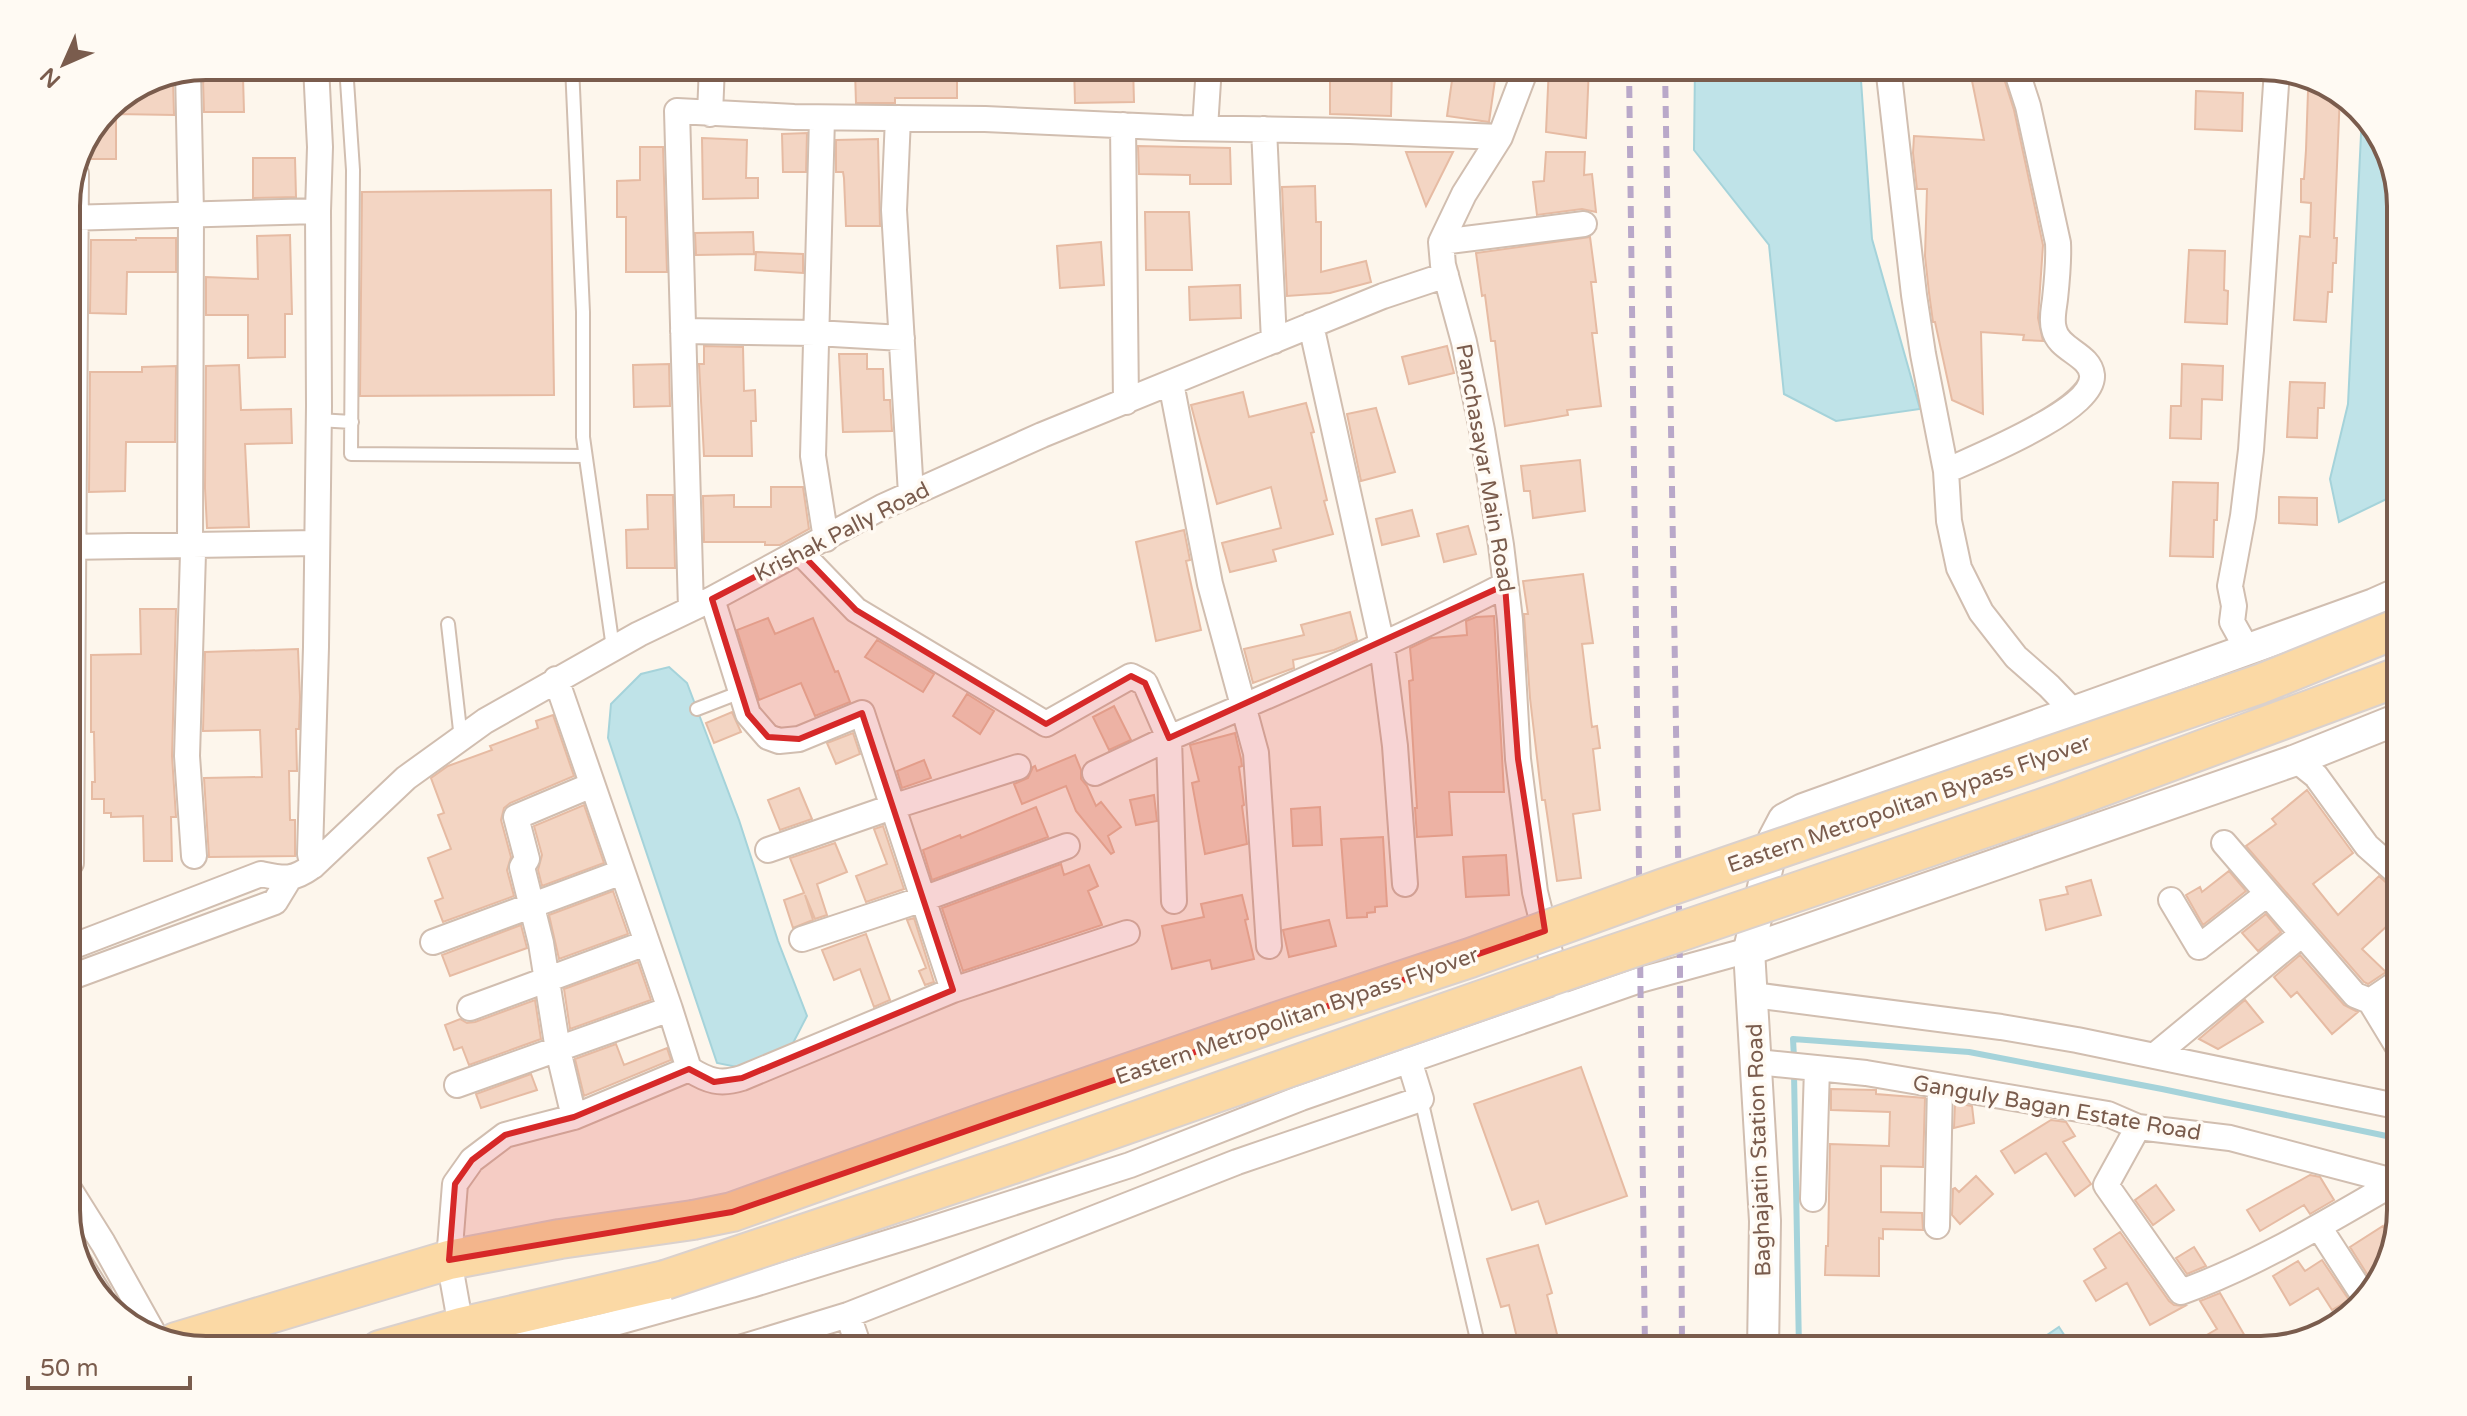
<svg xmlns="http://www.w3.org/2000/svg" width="2467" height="1416" font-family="'Varela Round',sans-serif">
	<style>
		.water { fill: #bfe3e8; stroke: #a5d3da; stroke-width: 2 }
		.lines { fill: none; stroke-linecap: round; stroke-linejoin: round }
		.stream { stroke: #a5d3da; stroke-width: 6 }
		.building { fill: #f3d5c3; stroke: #e6bba3; stroke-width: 2 }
		.service-casing { stroke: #d1beb0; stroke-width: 16 }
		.minor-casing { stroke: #d1beb0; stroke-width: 28 }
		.tertiary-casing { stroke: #d1beb0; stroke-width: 34 }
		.primary-casing { stroke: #dad1cd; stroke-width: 42 }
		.service { stroke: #fff; stroke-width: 12 }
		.minor { stroke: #fff; stroke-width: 24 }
		.tertiary { stroke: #fff; stroke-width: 30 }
		.primary { stroke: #fbd9a5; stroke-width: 38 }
		.rail { stroke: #b9a8c9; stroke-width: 6; stroke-dasharray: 12 8; stroke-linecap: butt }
		.primary-bridge-casing { stroke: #dad1cd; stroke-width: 42; stroke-linecap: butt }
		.primary-bridge { stroke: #fbd9a5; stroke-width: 38 }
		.marked { fill: #d62828; fill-opacity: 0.2; stroke: #d62828; stroke-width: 6; stroke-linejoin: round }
		.labels { text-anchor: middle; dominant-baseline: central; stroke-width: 7; stroke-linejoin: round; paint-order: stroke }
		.street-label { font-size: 22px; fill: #7a5c4d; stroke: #fffaf3 }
		.rim { fill: none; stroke: #7a5c4d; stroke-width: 4 }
	</style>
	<rect width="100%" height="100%" fill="#fdf6ec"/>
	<path class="water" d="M1695,66H1860L1872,239L1920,409L1836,421L1784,394L1769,245L1694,150Z
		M2362,114L2378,128L2401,197V492L2339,522L2330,479L2348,404Z
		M669,667L687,683L739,820L778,941L807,1016L791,1047L737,1067L717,1063L608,738L611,704L641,674Z
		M2059,1327L2074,1350H2025Z"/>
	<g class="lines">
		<path class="stream" d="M1794,1058L1793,1039L1969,1052L2162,1089L2401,1139
			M1794,1073L1799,1350"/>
	</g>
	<path class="building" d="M923,66H957V98H895V103H856L855,71L923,69Z
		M1074,66H1133L1134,102L1075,103Z
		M1330,66H1392L1391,116L1330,114Z
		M1454,66H1497L1489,122L1447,116Z
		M1549,66H1589L1586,138L1546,132Z
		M1969,66H2000L2014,110L2043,245L2038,318L2043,341L2023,340L2024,335L1981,332L1983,414L1952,400L1935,322H1933L1929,293L1925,256L1927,189H1917L1913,153L1914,136L1984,140Z
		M205,77H243L244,112H204L203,80Z
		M148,79L173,80L174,115L116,114V159H84L107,107Z
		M2196,91L2243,93L2242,131L2195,129Z
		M2308,91L2340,93L2334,238H2337L2336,263H2333L2332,292H2328L2326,322L2294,320L2300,236L2310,237L2311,203L2301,202V179H2304L2306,150Z
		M807,133L806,172H783L782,134Z
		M702,138L747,140L746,178H758V198L703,199Z
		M878,139L880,226H846L844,178L843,172H836V140Z
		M1138,146L1230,148L1231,184H1190V175L1139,174Z
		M640,147H663L667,272H626V217H617V181L640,180Z
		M1406,152H1453L1426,206Z
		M1546,152H1585L1584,175L1592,174L1596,212L1582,209L1537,215L1533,182L1544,181Z
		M253,158H295L296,197L253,198Z
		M1315,186L1316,222H1321V272L1366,261L1371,282L1330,293L1287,296L1282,187Z
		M551,190L554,395L360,396L362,192Z
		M1145,212H1189L1192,270H1146Z
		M753,232L754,254L696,255L695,233Z
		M290,235L292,314H285V357L248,358V315H206V277L258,279L257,236Z
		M1590,237L1596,282H1591L1597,333H1592L1601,406L1567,410L1568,415L1505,426L1495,341H1491L1485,295L1482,296L1476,253Z
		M136,238H176V272H127L126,314L90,313L91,240H136Z
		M1101,242L1104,285L1060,288L1057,246Z
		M2189,250L2225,251L2224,290L2228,291L2227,324L2185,322Z
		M756,252L803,254V273L755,270Z
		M1240,285L1241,318L1190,320L1189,287Z
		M704,346L743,347L744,391L755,390L756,421H751L752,456H704L699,364H704Z
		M1447,346L1454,373L1409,384L1402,357Z
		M839,354H867V369H883L884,400H890L892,431L843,432Z
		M669,364L670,406L634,407L633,365Z
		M2182,364L2223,366L2222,400L2202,399L2201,439L2170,438L2171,406H2181Z
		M239,365L241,410L291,409L292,443L245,444L249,527L207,528L205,488L206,366Z
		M176,366L175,442H126L125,491L89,492L90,372H142V367Z
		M2290,382L2325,383L2324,408H2318L2317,438L2287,437Z
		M1243,392L1249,417L1306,403L1314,432L1311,433L1327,500L1324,501L1333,534L1273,550L1276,561L1230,572L1222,543L1281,528L1271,487L1217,504L1191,405Z
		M1376,408L1395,472L1361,481L1347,414Z
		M1580,460L1585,511L1533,518L1530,491H1524L1521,466Z
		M2173,482L2218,483L2217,520H2214L2213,557L2170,556Z
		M771,487H803L809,529L780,545H765V542H704L703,496L734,495V507H771Z
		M647,495H673L675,568H627L626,530L648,529Z
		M2279,497L2317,498V525L2279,523Z
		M1412,510L1419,536L1382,545L1376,519Z
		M1468,526L1476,554L1444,562L1437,534Z
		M1184,530L1190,560L1186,561L1201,630L1156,641L1136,542Z
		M1583,574L1593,643L1582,644L1592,727L1597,726L1600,748L1593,749L1600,810L1573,814L1581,878L1557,881L1545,800H1542L1530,698L1524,614H1528L1523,581Z
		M140,609H176L172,756L176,817H171L172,861H144L143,816L111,817V813H104V799H92V782H95L94,732H91V655L141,654Z
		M1350,612L1357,640L1334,650L1293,660L1294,668L1253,683L1244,649L1304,635L1301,625Z
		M1494,616L1504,792H1449L1452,835L1417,837L1415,808H1417L1409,681L1413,680L1410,648L1431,638L1467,635L1466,621L1476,617Z
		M768,618L775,634L813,618L835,672L838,671L850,702L815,716L801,683L759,700L737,630Z
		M877,640L934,674L923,692L865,657Z
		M298,649L300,697L299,729H296L297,771H289L290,820H295V856L209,857L204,778L262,777L260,730L203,731L205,652Z
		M967,694L994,711L980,734L953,716Z
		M1114,706L1131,740L1109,750L1093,717Z
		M732,712L741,732L714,743L706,723Z
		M553,715L574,776L510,803L504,808L501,820L511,857L507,870L514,896L443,922L435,901L443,898L428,858L451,849L438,815L444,813L431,778L448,766L492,750L490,746L538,728L536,721Z
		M853,733L860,754L836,764L827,743Z
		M1235,733L1241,759L1242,766L1239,767L1244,805L1242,806L1247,844L1205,854L1192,783L1199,781L1190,745Z
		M1075,755L1081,770V779L1087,786L1096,806L1101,802L1121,827L1108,836L1114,852L1111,854L1076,811L1066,786L1022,804L1014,784L1028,778L1033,767L1035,766L1037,771Z
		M924,760L931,778L902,788L897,771Z
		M799,788L812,819L780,830L768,800Z
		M2307,790L2353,853L2313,884L2338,915L2379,876L2392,888L2401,891V913L2362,949L2386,972L2368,984L2364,982L2246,846L2276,824L2272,819Z
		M1154,795L1157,821L1136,825L1130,800Z
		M584,805L604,863L542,886L538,870L542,855L534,826Z
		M1036,807L1048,837L932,880L923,850L960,835L961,838Z
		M1320,807L1322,845L1293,846L1291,809Z
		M883,826L904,889L866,902L856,876L887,864L874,829Z
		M1383,837L1387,906L1375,907V912L1367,913V917L1347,918L1341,839Z
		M835,843L847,872L817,884L827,915L815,919L805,895L813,920L793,928L784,900L804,893L790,858Z
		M1506,855L1509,895L1466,897L1463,857Z
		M1061,864L1064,875L1089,865L1098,886L1088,891L1102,925L963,971L942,908Z
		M2229,871L2246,891L2203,925L2186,895L2200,887L2202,892Z
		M2091,880L2101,915L2046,930L2040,900L2068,894L2066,887Z
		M613,891L628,934L559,959L549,915Z
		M1242,895L1248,919L1245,920L1254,959L1212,969L1210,960L1172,969L1162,926L1204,917L1201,904Z
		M2266,914L2281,932L2258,951L2242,933Z
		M914,918L934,982L925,985L919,971L926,968L907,920Z
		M1329,920L1336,946L1289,957L1283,930Z
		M521,925L527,948L450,976L442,955Z
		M866,934L890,1000L874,1007L860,969L834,980L822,950Z
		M2300,955L2344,1005L2358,1012L2332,1034L2297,992L2291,997L2274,977Z
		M638,962L651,1000L570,1029L564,989Z
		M535,1000L541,1039L469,1065L462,1047L454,1050L445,1025L460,1019L467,1023L475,1022Z
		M2245,1000L2263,1022L2218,1049L2199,1039Z
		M616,1044L624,1065L667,1048L671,1060L584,1096L575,1059Z
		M1581,1067L1627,1196L1546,1224L1538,1201L1512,1210L1474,1104Z
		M531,1074L537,1090L481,1108L476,1094Z
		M1831,1089L1876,1090V1094L1925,1098L1923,1167L1881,1166V1212L1922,1213L1923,1230L1883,1229V1239L1879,1238V1276L1825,1275L1826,1246H1828L1830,1144L1889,1146L1890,1112L1831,1110Z
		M1955,1103L1972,1106L1974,1123L1954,1128Z
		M2051,1120L2066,1122L2075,1136L2063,1142L2091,1184L2075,1196L2046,1153L2015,1173L2001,1151Z
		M2310,1175L2320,1177L2334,1200L2310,1214L2304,1205L2260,1231L2247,1210Z
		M1976,1176L1993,1194L1960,1224L1952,1215L1953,1189L1955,1188L1959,1192Z
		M2156,1185L2174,1210L2153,1225L2135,1200Z
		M2383,1226L2393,1242L2383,1280L2374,1285L2350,1247Z
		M2120,1232L2169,1301L2174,1305L2185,1306L2150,1325L2127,1283L2096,1301L2084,1281L2106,1268L2094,1249Z
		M1538,1245L1552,1293L1547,1295L1561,1350H1520L1509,1305L1501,1307L1487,1259Z
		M2194,1247L2206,1266L2187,1274L2176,1258Z
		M2322,1260L2349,1300L2332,1310L2318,1288L2290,1305L2273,1276L2298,1261L2305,1271Z
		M2220,1293L2253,1350H2181L2217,1329L2200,1301Z"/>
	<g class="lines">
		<defs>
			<path id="service" d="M346,66L353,170L351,454L585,456
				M572,66L583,312V437L613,648
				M318,420L352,422
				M448,624L461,739
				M697,709L741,692
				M1421,1099L1479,1348"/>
			<path id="minor" d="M1527,66L1500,137L1464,194L1441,242L1443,265L1464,342L1482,430L1501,545L1510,620L1518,759L1535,892L1558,985
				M1888,66L1914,295L1923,354L1946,471L1949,521L1959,568L1981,612L2016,657L2049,686L2074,712
				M188,70L191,213L190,546L193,553L187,756L194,856
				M710,114L712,66
				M822,118L813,456L826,539
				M898,118L894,210L911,494
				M1123,125L1126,402
				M1205,128L1209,66
				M1264,129L1274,341
				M66,218L318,211
				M1441,242L1584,224
				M1311,325L1382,645L1395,746L1405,884
				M683,331L816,333L902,338
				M1171,383L1210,584L1256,753L1269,946
				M1946,471C1974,458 2095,410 2092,375C2090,354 2058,350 2054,329C2051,320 2054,308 2055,299C2057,280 2059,262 2058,243L2028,106L2015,66
				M66,547L317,543
				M801,553L856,610L1046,724L1131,676L1145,683L1169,738L1095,773
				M712,599L748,714L768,737L779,741L799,739L862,713L953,990
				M691,609L677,111L794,117L985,119L1182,128L1349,131L1500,137
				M2247,649L2232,622L2234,606L2230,586L2243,516L2251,450L2277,70
				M2296,760L2316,776L2367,846L2401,876
				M2224,843L2355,995L2370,1001L2401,980
				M768,850L892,807L1018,767
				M71,863L76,174
				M313,866L310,854L316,647L319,406L318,211L320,147L316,66
				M2171,900L2199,947L2267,894
				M1174,901L1169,738C1283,690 1396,641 1505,585
				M802,939L923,899L1067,846
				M433,942L622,872
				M66,949L261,874C285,879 292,881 313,866L406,778L485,721L639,634L712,599L882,507L1042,435L1383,296L1446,275
				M66,979L275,902L289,879
				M1753,995L2001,1027L2077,1040L2401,1107
				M2370,1001L2401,1052
				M470,1008L646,943
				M2154,1056L2302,934
				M1757,1062L1866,1073L2108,1114L2138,1127L2230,1138L2401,1183
				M689,1069C708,1081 720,1085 742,1078L953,990L1127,933
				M457,1085L670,1009
				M574,1117L558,1050L541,943L522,867L527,859L516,817L592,785
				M2138,1127L2106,1185L2181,1292C2257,1265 2326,1222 2396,1182
				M66,1184L103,1243L155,1336
				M1813,1199L1817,1068
				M1937,1226L1940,1086
				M2319,1227L2365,1298
				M79,1262L99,1294
				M848,1315L860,1350
				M469,1350L461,1327L449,1260L455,1184L472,1160L505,1135L574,1117L689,1069L670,1009L556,679
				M496,1350L604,1326L751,1285L916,1234L1130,1165L1301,1098L1640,980L1749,950
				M733,1350L848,1315L1237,1162L1421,1099L1409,1060"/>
			<path id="tertiary" d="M1749,950L2296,760L2401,718
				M1763,1350L1765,1221L1749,950L1774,838L1784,819L1803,809L2374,604L2401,592"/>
			<path id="primary" d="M176,1342L449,1260L560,1239L693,1220
				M380,1350L461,1327L665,1280"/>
		</defs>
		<use href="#service" class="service-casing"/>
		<use href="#minor" class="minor-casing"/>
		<use href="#tertiary" class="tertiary-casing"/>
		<use href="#primary" class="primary-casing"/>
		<use href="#service" class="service"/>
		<use href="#minor" class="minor"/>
		<use href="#tertiary" class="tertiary"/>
		<use href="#primary" class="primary"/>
		<path class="rail" d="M1629,66L1645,1350
			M1665,66L1680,969L1682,1350"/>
		<defs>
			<path id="primary-bridge" d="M693,1220L732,1212L983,1123L1288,1018L1470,958L1664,888L2260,684L2401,627
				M665,1280L1013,1164L1553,975L2058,803L2401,676"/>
		</defs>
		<use href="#primary-bridge" class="primary-bridge-casing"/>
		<use href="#primary-bridge" class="primary-bridge"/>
	</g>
	<path class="marked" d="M801,553L856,610L1046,724L1131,676L1145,683L1169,738L1505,585L1518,759L1545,931L732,1212L449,1260L455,1184L472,1160L505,1135L574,1117L689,1069L714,1082L742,1078L953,990L862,713L799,739L768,737L748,714L712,599Z"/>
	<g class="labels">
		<g class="street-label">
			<text transform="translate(1485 468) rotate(80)">Panchasayar Main Road</text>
			<text transform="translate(842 532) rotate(-27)">Krishak Pally Road</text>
			<text transform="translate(1909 804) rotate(-19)">Eastern Metropolitan Bypass Flyover</text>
			<text transform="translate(1297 1016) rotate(-19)">Eastern Metropolitan Bypass Flyover</text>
			<text transform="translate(2057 1108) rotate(10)">Ganguly Bagan Estate Road</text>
			<text transform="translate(1759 1150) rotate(-92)">Baghajatin Station Road</text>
		</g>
	</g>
	<path d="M0 0H2467V1416H0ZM206 80H2261A126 126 0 0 1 2387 206V1210A126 126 0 0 1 2261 1336H206A126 126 0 0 1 80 1210V206A126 126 0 0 1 206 80Z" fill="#fffaf3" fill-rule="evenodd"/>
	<path class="rim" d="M206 80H2261A126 126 0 0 1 2387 206V1210A126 126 0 0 1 2261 1336H206A126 126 0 0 1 80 1210V206A126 126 0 0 1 206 80Z"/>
	<g transform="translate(64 64) rotate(225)" stroke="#fffaf3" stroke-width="6" paint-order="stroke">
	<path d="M0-6L14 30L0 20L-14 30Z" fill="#7a5c4d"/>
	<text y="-12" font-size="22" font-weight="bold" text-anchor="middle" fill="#7a5c4d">N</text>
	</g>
	<path d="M28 1376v12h162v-12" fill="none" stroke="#7a5c4d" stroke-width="4"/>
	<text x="40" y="1376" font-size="24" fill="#7a5c4d" stroke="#fffaf3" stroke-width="6" paint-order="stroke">50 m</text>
</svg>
